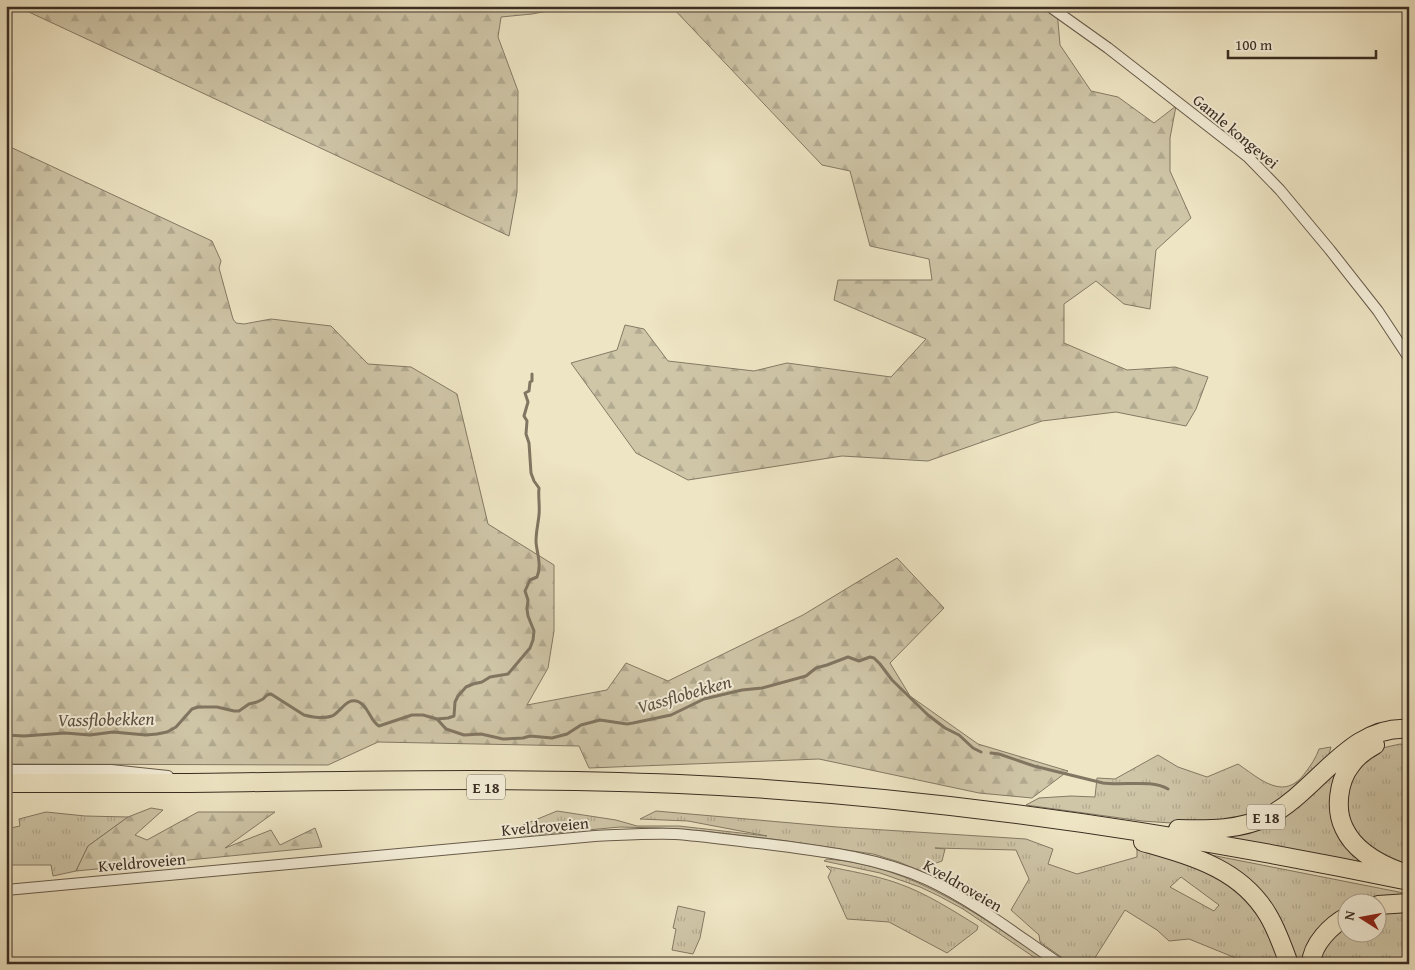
<svg xmlns="http://www.w3.org/2000/svg" width="1415" height="970" font-family="'Gentium Book Plus',serif">
	<style>
		.grass { fill: url(#grass-tufts); stroke: #847a65; fill-rule: evenodd }
		.forest { fill: url(#forest-firs); stroke: #847a65 }
		.lines { fill: none; stroke-linecap: round; stroke-linejoin: round }
		.stream { stroke: #817662; stroke-width: 3 }
		.minor-casing { stroke: #675b4a; stroke-width: 12 }
		.trunk-casing { stroke: #3a2d22; stroke-width: 20 }
		.minor { stroke: #f4eed9; stroke-width: 10 }
		.trunk { stroke: #eee5c4; stroke-width: 18 }
		.labels { text-anchor: middle; dominant-baseline: central; stroke-width: 4; stroke-linejoin: round; paint-order: stroke }
		.shield { fill: #f4eed9; stroke: #726759; stroke-width: 1 }
		.shield-label { font-size: 15px; font-weight: bold; fill: #3a2d22 }
		.street-label { font-size: 16px; fill: #3a2d22; stroke: #f4eed9 }
		.water-label { font-size: 18px; font-style: italic; fill: #5e5142; stroke: #f4eed9 }
	</style>
	<defs>
		<pattern id="grass-tufts" width="24" height="20" patternUnits="userSpaceOnUse" patternTransform="scale(1.25)"><rect width="24" height="20" fill="#cfc6a8"/><path d="M3 7l-1-3M5 7V3M7 7l1-3M15 17l-1-3M17 17v-4M19 17l1-3" fill="none" stroke="#b2aa90"/></pattern>
		<pattern id="forest-firs" width="22" height="20" patternUnits="userSpaceOnUse" patternTransform="scale(1.25)"><rect width="22" height="20" fill="#cfc6a8"/><path d="M5 1l3.5 6h-7zM16 11l3.5 6h-7z" fill="#b2aa90"/></pattern>
	</defs>
	<rect width="100%" height="100%" fill="#eee5c4"/>
	<filter id="stains"><feTurbulence type="fractalNoise" baseFrequency=".004" numOctaves="4"/><feColorMatrix values="0 0 0 0 .2 0 0 0 0 .09 0 0 0 0 .02 0 0 0 .5 -.17"/></filter>
	<radialGradient id="worn" r=".72"><stop offset=".6" stop-color="#630" stop-opacity="0"/><stop offset="1" stop-color="#630" stop-opacity=".3"/></radialGradient>
	<path class="grass" d="M1400,744L1409,745V870L1385,860L1356,837L1346,815L1351,773L1378,749Z
		M1331,747L1327,761L1296,791L1260,813L1201,825L1142,821L1026,805L1039,798L1071,796L1095,797L1097,778L1115,779L1158,755L1178,767L1207,777L1238,764C1260,779 1284,802 1305,773C1311,765 1316,758 1319,749Z
		M1341,760L1332,811L1380,868L1191,835L1244,830Z
		M557,811L616,820L637,826H679L767,836L688,821L640,819L656,811L837,827L1026,839L1053,849L1048,864L1077,874L1137,857V849L1175,857L1233,885L1260,914L1283,964H1243V961L1189,939L1169,941L1157,930L1125,910L1091,964H1071L1040,942L1039,935L1011,910L1029,879L1016,850L935,848L945,849L942,861L928,866L925,873L899,862L873,854L780,840L703,831L659,828L620,827L521,836L523,825ZM1181,877L1219,905L1214,911L1170,887Z
		M46,812L85,816L128,817L88,846L76,871L53,876L51,865H6V829L20,826L19,819Z
		M1193,854L1211,855L1409,894V900L1348,902L1347,910L1305,964H1293L1268,911Z
		M827,859C913,865 983,918 1052,964H1044L963,909L939,896L920,887L880,873L824,861Z
		M826,866C849,871 874,875 897,883C926,893 952,910 978,926L977,930L947,953L889,922L847,919L828,877L831,871Z
		M678,906L705,912L700,938L693,954L672,950L676,929L673,928Z
		M1409,908V964H1316L1319,952L1347,921L1348,932H1378V910Z"/>
	<path class="forest" d="M16,6H574L532,14L501,17L498,37L518,91L517,192L509,236Z
		M671,6H1049L1057,10L1060,45L1091,91L1118,97L1154,123L1176,106L1170,138V171L1191,218L1156,250L1150,309L1124,304L1096,281L1064,304V343L1127,370L1175,367L1208,377L1196,409L1186,426L1116,412L1042,421L928,461L842,456L688,480L636,453L571,363L617,350L625,325L644,329L668,361L754,371L787,363L891,377L926,339L834,300L838,280H932L929,259L870,246L850,171L822,165Z
		M6,145L212,241L221,261L219,268L233,319L236,323L244,324L271,319L331,326L368,364L411,367L457,394L488,524L554,565V631L548,668L527,705L607,690L626,663L668,681L803,615L897,558L944,608L890,663L910,696L978,744L1068,771L1032,798L979,793L819,759L589,768L579,746L378,742L328,765L6,764Z
		M151,808L163,810L135,835L147,840L198,812H275L225,848L271,830L280,845L315,828L322,847L76,871L88,846L128,817Z"/>
	<g class="lines">
		<path class="stream" d="M437,719L448,718L454,716L455,702L458,696L466,687L473,684L482,682L490,677L508,674L530,648L533,640L534,631L528,616L527,609L528,600L525,591L530,580L537,577C542,565 537,554 536,542C536,531 538,525 539,515C540,505 538,497 539,488L534,481L531,473L529,443L526,434L527,421L524,416L528,402L525,393L529,391L530,382L532,381V374
			M6,735L24,736L65,733L90,735L113,732L146,735L157,734L167,732L176,727L192,709L198,707H217L234,711H239L249,704L257,702L263,699L267,695L271,694L304,715C312,717 324,719 332,716C341,712 347,696 359,702C369,707 370,721 379,726L412,715H423L437,719L446,729L464,735L481,734L503,739L523,738L530,736L552,738L567,734L581,725L600,720L627,724L633,723L671,715L704,699L742,690L762,688L806,676L816,668L827,665L848,657L859,661L870,657L874,658L880,664L892,680L928,715L945,728L959,735L973,748L981,752
			M991,753L999,754L1034,766L1103,783C1123,786 1152,779 1168,789"/>
		<defs>
			<path id="minor" d="M1049,6L1108,48L1248,157L1280,190L1330,250L1378,311L1409,358
				M6,770H111L168,776
				M6,890L595,836C622,835 649,833 675,834C705,836 736,841 766,844C821,851 877,857 928,880C975,902 1017,935 1060,964"/>
			<path id="trunk" d="M1375,745C1366,750 1357,756 1351,765C1338,781 1335,810 1344,828C1354,850 1379,864 1401,872
				M6,783C68,783 129,783 190,783C353,781 516,777 679,784C924,795 1169,831 1409,881
				M1178,829C1209,830 1241,830 1269,816C1317,791 1350,724 1409,729
				M1143,842C1191,856 1240,868 1268,915C1277,930 1283,947 1289,964
				M1378,905L1409,903
				M1311,964C1312,944 1331,925 1348,916"/>
		</defs>
		<use href="#minor" class="minor-casing"/>
		<use href="#trunk" class="trunk-casing"/>
		<use href="#minor" class="minor"/>
		<use href="#trunk" class="trunk"/>
	</g>
	<g class="labels">
		<g class="shield">
			<rect x="467" y="774.5" width="38" height="25" rx="4"/>
			<rect x="1247" y="804.5" width="38" height="25" rx="4"/>
		</g>
		<g class="shield-label">
			<text x="486" y="787">E 18</text>
			<text x="1266" y="817">E 18</text>
		</g>
		<g class="street-label">
			<text transform="translate(1236 131) rotate(40)">Gamle kongevei</text>
			<text transform="translate(545 826) rotate(-5)">Kveldroveien</text>
			<text transform="translate(142 862) rotate(-5)">Kveldroveien</text>
			<text transform="translate(963 885) rotate(30)">Kveldroveien</text>
		</g>
		<g class="water-label">
			<text transform="translate(684 694) rotate(-16)">Vassflobekken</text>
			<text transform="translate(106 719) rotate(-1)">Vassflobekken</text>
		</g>
	</g>
	<rect width="1415" height="970" fill="none" stroke="#eee5c4" stroke-width="25"/>
	<rect x="8" y="8" width="1400" height="955" fill="none" stroke="#3a2d22" stroke-width="2.5"/>
	<rect x="12" y="12" width="1390" height="945" fill="none" stroke="#3a2d22"/>
	<g transform="translate(1362 918) rotate(281)"><circle r="24" fill="#f4eed9" stroke="#aaa190"/>
	<path d="M0-4L9 19L0 12L-9 19Z" fill="#8f2418"/>
	<text y="-8" font-size="14" font-weight="bold" text-anchor="middle" fill="#3a2d22">N</text>
	</g>
	<path d="M1228 50v8h148v-8" fill="none" stroke="#3a2d22" stroke-width="2.5"/>
	<text x="1235" y="50" font-size="15" fill="#3a2d22" stroke="#f4eed9" stroke-width="4" paint-order="stroke">100 m</text>
	<rect width="100%" height="100%" filter="url(#stains)"/>
	<rect width="100%" height="100%" fill="url(#worn)"/>
</svg>
